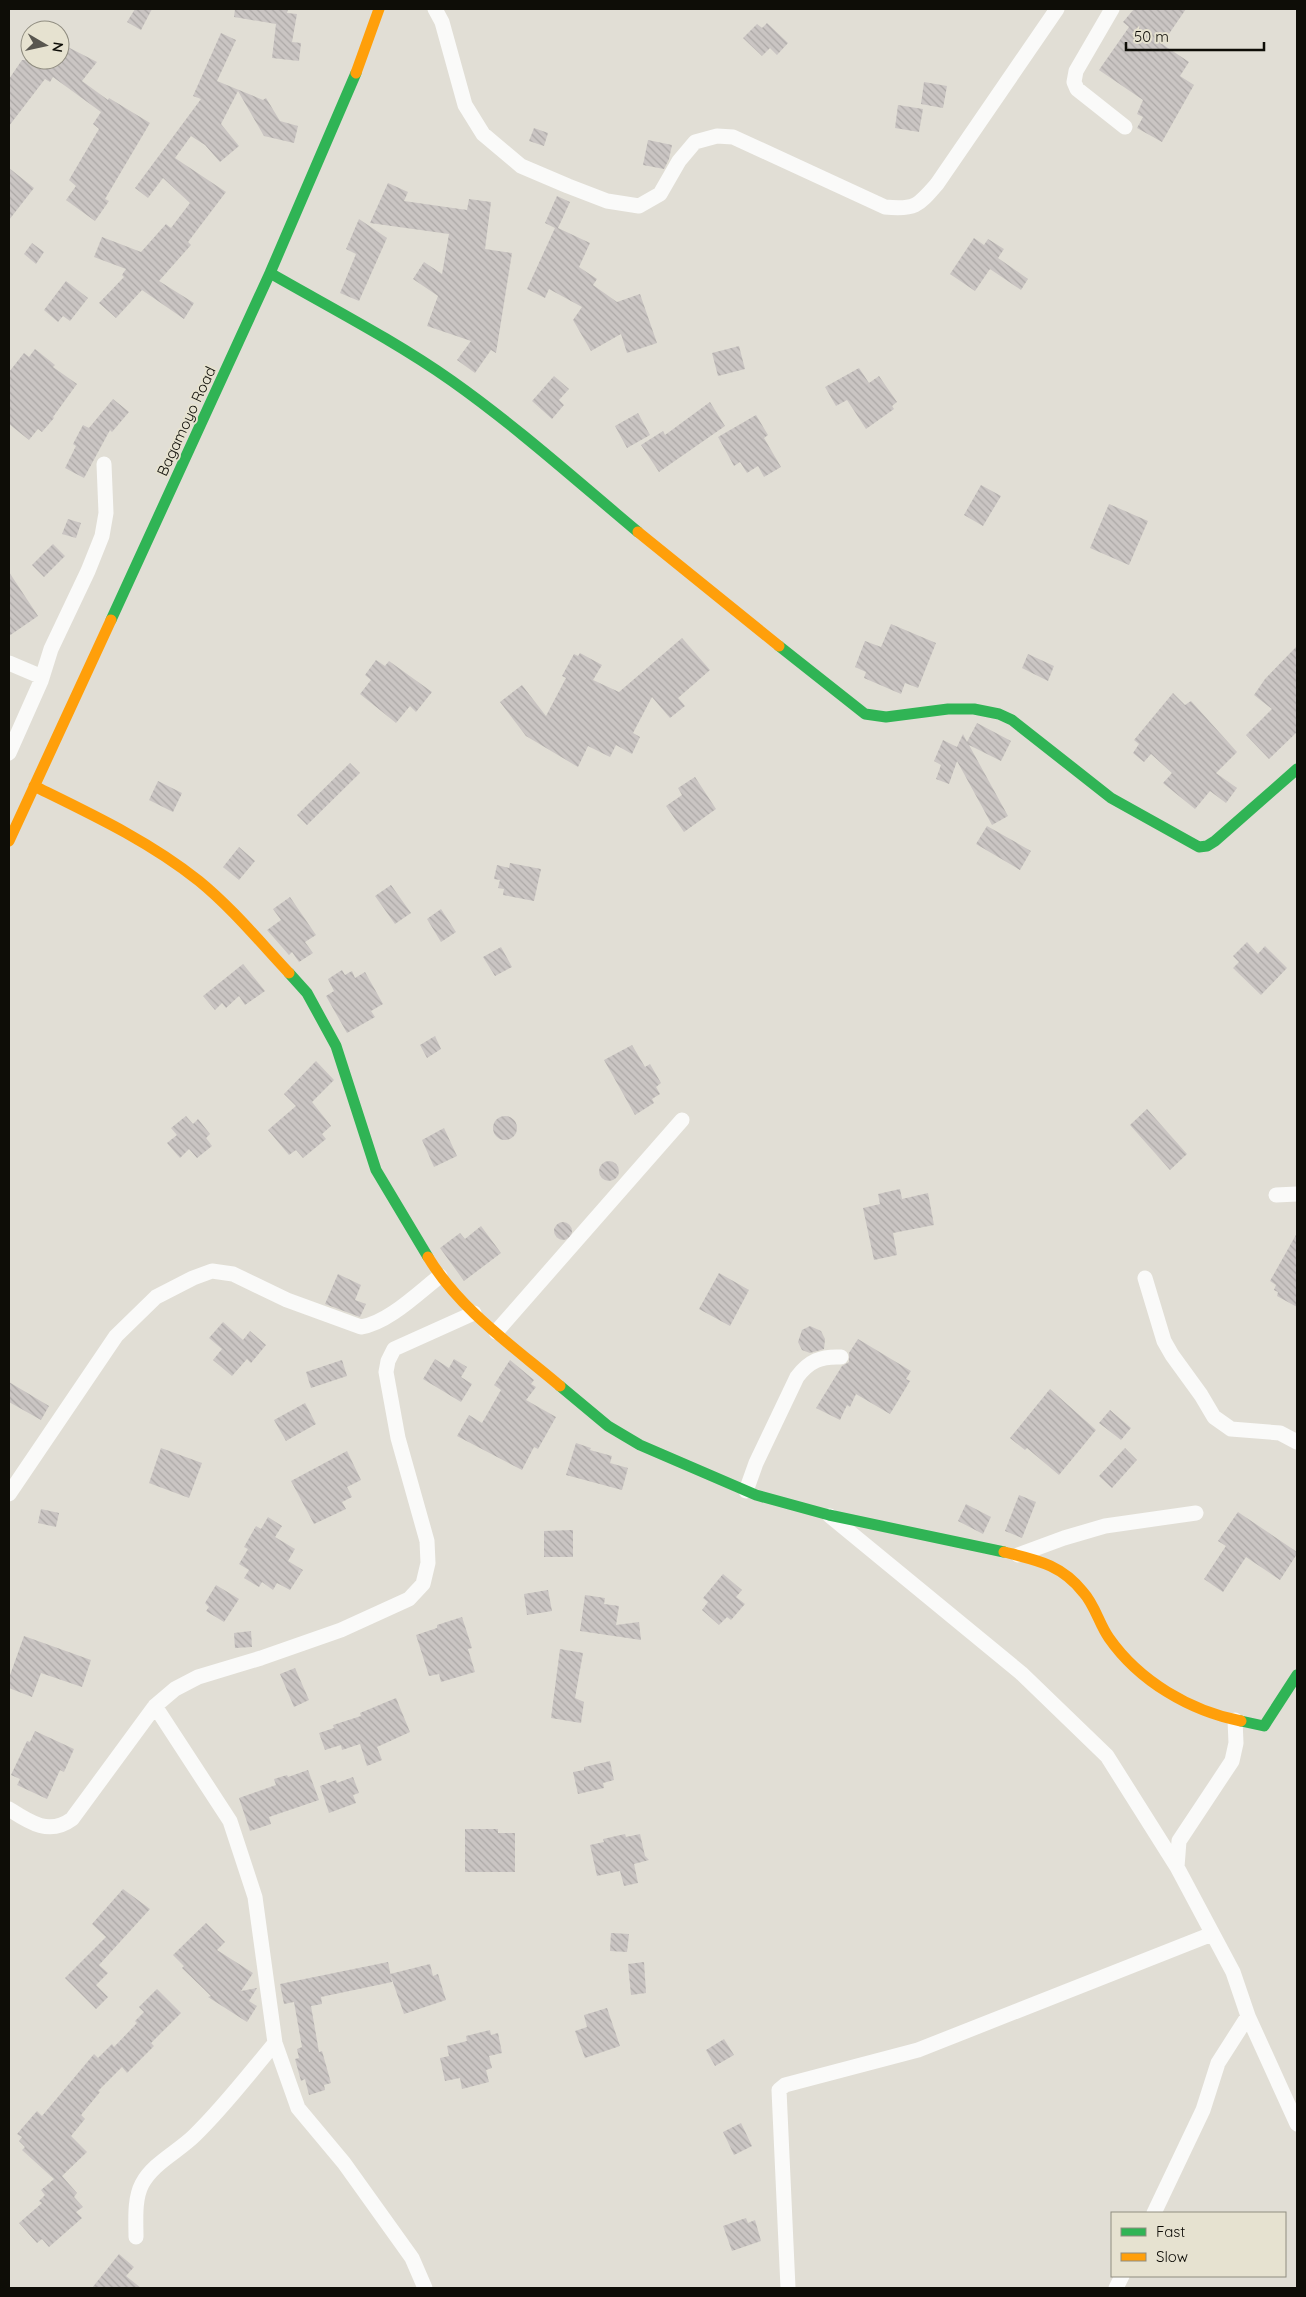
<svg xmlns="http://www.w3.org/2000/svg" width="1306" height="2297" font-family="Quicksand,sans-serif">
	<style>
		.building { fill: url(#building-back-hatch) }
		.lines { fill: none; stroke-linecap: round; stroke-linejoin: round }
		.street { stroke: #fafaf9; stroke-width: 15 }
		.fast { stroke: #30b455; stroke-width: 11 }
		.slow { stroke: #ff9f0a; stroke-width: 11 }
		.labels { text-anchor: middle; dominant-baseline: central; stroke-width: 4; stroke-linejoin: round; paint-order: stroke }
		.street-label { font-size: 15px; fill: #0e0d07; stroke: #e6e2d0 }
	</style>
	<defs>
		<pattern id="building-back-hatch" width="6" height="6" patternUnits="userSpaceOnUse" patternTransform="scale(1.25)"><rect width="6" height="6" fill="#cac5c3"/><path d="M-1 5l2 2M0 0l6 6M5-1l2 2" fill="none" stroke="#aca8a6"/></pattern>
	</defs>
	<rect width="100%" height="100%" fill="#e1ded5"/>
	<path class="building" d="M135,9H152L141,30L127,22Z
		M235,9H288L287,13L297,14L292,42L301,43L299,61L272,58L276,24L234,17Z
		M1134,9H1186L1162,44L1189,62L1180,76L1194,85L1162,142L1137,128L1143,117L1137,114L1143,100L1099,70L1129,27L1123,22Z
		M767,23L788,43L777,55L770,48L762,56L743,38L757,24L762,28Z
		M221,33L236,40L217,81L263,100L266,98L280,121L298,126L294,143L264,136L238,91L221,124L239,146L220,162L205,145L191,136L175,158L226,192L188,242L191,245L159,281L194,303L184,319L142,290L116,318L99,303L124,277L122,275L126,269L94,257L102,237L141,252L166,224L171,228L190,203L163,178L148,198L135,188L201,99L193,96Z
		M60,43L97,62L82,81L108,100L109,98L150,123L105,199L109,201L95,221L66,200L76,186L69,180L99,129L93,124L101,112L53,77L50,82L45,79L9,126V79L22,60H60Z
		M924,82L947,86L943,108L921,104Z
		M898,105L923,109L919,132L895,128Z
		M534,128L548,133L544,146L529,141Z
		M648,140L672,145L669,159L664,169L643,165Z
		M9,168L34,188L9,220Z
		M388,183L408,192L404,201L467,210L469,199L491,202L485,249L512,253L496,353L491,350L475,373L457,360L471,341L427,326L438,296L413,279L424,262L442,274L449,234L370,223Z
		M557,196L570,202L558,228L590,243L579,267L597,279L593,285L617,302L640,294L657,343L627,353L621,334L591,351L573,320L582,307L549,289L545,298L527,289L555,228L545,223Z
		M359,219L387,238L359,301L340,293L356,254L346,249Z
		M974,238L984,245L988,239L1004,249L998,258L1028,279L1021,290L990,269L975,291L950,274Z
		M32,243L44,252L36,264L24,254Z
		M66,281L88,298L70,321L63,316L58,322L44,310Z
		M739,346L745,369L718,376L712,353Z
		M35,349L55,365L53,367L77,384L53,417L54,418L42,432L38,429L29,440L9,424V372L24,353L29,357Z
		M859,368L869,383L879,376L897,402L892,406L894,409L866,429L847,400L836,406L825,387Z
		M554,376L569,389L559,400L564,405L552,419L532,401Z
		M113,399L129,412L112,432L110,430L84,478L65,468L76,446L73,444L83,425L89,428Z
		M710,402L725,426L659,472L641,445L663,431L665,435Z
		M638,413L650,435L627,448L615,426Z
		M756,415L768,435L764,438L781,467L764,477L758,466L747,473L740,462L734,466L718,437Z
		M981,485L1001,496L983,526L964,515Z
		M1109,504L1148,521L1129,565L1090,548Z
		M68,519L81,523L76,538L62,534Z
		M53,544L65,556L44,577L32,565Z
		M9,572L38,616L9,636Z
		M891,624L936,643L918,688L905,683L901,694L864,678L866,672L855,667L865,641L881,647Z
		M682,638L710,670L678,698L685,706L670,718L652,697L633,733L640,737L632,754L616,745L610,757L588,746L578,767L526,736L500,702L522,685L546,716L566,678L562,676L574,654L578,656L580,653L602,665L593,680L619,692Z
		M1297,646V732L1269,759L1246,735L1272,709L1254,695L1265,679Z
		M1028,654L1054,666L1048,681L1022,668Z
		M376,660L385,666L389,661L432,692L416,712L410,706L396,723L360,694L371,680L365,675Z
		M1173,693L1185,705L1191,701L1237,752L1216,773L1237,788L1226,803L1210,791L1195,809L1163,783L1172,773L1151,754L1144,762L1133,753L1139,744L1134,740Z
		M977,723L1011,741L1001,761L969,745L1008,816L992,825L957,761L949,784L936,779L941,765L934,761L943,740L957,747L963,734L967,742Z
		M350,763L360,773L307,825L297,815Z
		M695,777L716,809L684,832L666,806L682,795L678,788Z
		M158,781L182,793L173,812L149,800Z
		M987,826L1031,851L1020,870L976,844Z
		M239,847L255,861L239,880L223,867Z
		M510,863L541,869L534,901L503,895L504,889L498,888L500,880L494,879L497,865L509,868Z
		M391,885L411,913L395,924L375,896Z
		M290,897L316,935L305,942L313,953L299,962L292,952L289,955L267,930L281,920L273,909Z
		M441,909L456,932L441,942L427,919Z
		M1247,942L1258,954L1265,946L1287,968L1261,995L1233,968L1239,962L1233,956Z
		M501,947L512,967L495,976L483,957Z
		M243,964L265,991L245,1005L239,996L226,1008L222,1003L215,1010L203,996Z
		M342,970L345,975L352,971L355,978L365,972L383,1004L371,1011L375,1017L347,1033L326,996L334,991L328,979Z
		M435,1036L441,1049L427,1058L420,1045Z
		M632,1045L645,1067L650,1064L661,1083L656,1087L660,1094L652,1099L654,1103L635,1115L604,1060Z
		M316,1061L334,1080L312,1102L331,1126L322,1134L326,1139L303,1158L296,1150L289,1155L268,1130L296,1106L284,1094Z
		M1147,1109L1187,1154L1170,1170L1130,1125Z
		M493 1128a12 12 0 1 1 24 0a12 12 0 1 1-24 0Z
		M186,1116L193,1124L198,1119L210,1134L206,1138L212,1146L197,1158L189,1149L180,1158L167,1143L177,1135L171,1128Z
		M444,1128L457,1156L434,1167L422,1140Z
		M599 1171a10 10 0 1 1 20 0a10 10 0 1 1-20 0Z
		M900,1189L902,1199L928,1193L934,1225L893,1233L897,1255L874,1260L863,1208L880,1204L878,1194Z
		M554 1231a9 9 0 1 1 18 0a9 9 0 1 1-18 0Z
		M481,1226L501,1253L464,1281L440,1248L460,1233L465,1239Z
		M1297,1233V1307L1277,1296L1278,1292L1274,1290L1276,1285L1270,1281Z
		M719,1273L749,1290L730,1326L699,1309Z
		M338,1274L361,1285L355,1300L366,1304L360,1317L325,1304Z
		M223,1322L243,1340L250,1331L266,1345L251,1363L247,1359L232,1376L213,1360L222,1349L209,1338Z
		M810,1326L821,1331L825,1339L824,1349L810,1353L802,1350L798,1342L802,1330Z
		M858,1339L911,1371L906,1379L910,1381L890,1414L856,1394L850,1407L847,1405L840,1420L816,1408L842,1366L849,1362V1353Z
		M435,1359L449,1368L454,1359L467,1367L461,1377L472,1384L461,1402L423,1379Z
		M342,1360L347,1376L311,1388L306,1372Z
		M510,1360L534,1380L531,1384L536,1387L526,1400L556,1417L538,1449L534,1447L522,1470L457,1436L469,1415L482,1423L501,1390L494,1385Z
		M9,1382L49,1406L41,1420L9,1402Z
		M1050,1389L1096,1430L1059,1475L1027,1448L1025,1450L1010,1438Z
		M305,1403L316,1424L286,1441L274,1420Z
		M1110,1410L1131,1428L1121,1440L1099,1423Z
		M576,1443L591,1448L590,1450L612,1456L610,1463L628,1468L622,1490L566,1475Z
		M161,1448L202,1463L189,1498L149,1483Z
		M1125,1448L1137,1460L1112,1488L1099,1476Z
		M347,1451L361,1480L347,1487L352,1497L342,1502L346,1509L314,1524L291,1481Z
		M1019,1495L1036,1502L1022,1538L1005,1531Z
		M966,1504L991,1517L983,1534L958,1521Z
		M41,1509L59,1513L56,1527L38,1523Z
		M1238,1512L1297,1552V1554L1280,1580L1246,1557L1223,1592L1204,1579L1226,1546L1218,1541Z
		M268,1517L282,1526L275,1537L295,1549L288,1561L303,1570L290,1590L277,1583L273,1590L262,1582L259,1587L244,1578L249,1570L239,1564L248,1549L244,1547L256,1526L261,1529Z
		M573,1530V1557H544V1531Z
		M723,1574L742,1590L736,1597L745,1604L731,1620L727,1617L719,1625L702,1610L708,1602L703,1598Z
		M216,1585L239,1599L224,1622L206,1611L209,1607L205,1603Z
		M548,1590L552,1611L527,1615L524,1594Z
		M585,1595L605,1598L604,1604L619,1606L616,1625L639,1622L641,1640L580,1631Z
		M462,1617L472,1648L468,1649L475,1672L441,1682L439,1674L429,1676L416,1635L437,1628V1625Z
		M251,1631L252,1647L235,1648L234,1633Z
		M24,1636L91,1660L82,1687L41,1673L32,1697L9,1688V1678Z
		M560,1649L583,1653L575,1698L584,1702L581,1723L551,1718Z
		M295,1668L309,1700L294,1707L280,1674Z
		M396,1698L410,1732L377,1747L382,1760L367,1766L360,1744L342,1750L341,1745L325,1750L319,1733L334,1728L333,1725L361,1716L360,1713Z
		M35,1731L74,1749L64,1772L60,1770L47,1799L17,1785L20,1779L11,1775L27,1741L30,1742Z
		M610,1761L614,1780L603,1783L604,1788L578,1794L573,1772L584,1770V1767Z
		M308,1770L319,1800L269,1817L271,1824L250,1831L239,1798L276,1785L274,1779L287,1775L288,1777Z
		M353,1777L359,1793L353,1795L356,1803L329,1813L320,1786L336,1780L337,1783Z
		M465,1829H498V1833H515V1872H465Z
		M625,1834L626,1837L640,1834L645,1856L649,1860L634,1864L638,1883L624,1886L620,1871L597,1876L590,1845L604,1842L603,1839Z
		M123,1889L150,1909L99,1965L108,1973L96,1985L108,1997L96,2009L65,1978L106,1937L92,1924Z
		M206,1923L225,1942L217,1950L253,1973L241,1991L257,1988L249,2001L257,2006L247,2022L208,1997L211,1996L182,1968L184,1966L173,1955Z
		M611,1933L629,1934L627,1952L610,1951Z
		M388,1962L392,1982L321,1997L322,2004L311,2006L319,2052L322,2051L331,2083L324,2085L325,2090L309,2095L305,2079L301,2081L295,2059L299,2058L297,2049L302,2047L294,2002L284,2004L280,1984Z
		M644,1962L646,1993L631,1995L628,1964Z
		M430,1964L433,1976L438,1974L446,2000L404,2014L390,1974Z
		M157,1989L181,2013L151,2043L154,2046L127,2073L122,2067L98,2091L100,2092L81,2115L85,2119L71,2136L87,2152L62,2176L77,2193L74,2197L83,2207L76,2212L82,2218L49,2247L42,2239L37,2243L19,2223L42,2203L39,2201L45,2195L41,2190L54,2179L22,2150L25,2147L19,2141L22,2137L17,2134L37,2111L42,2116L94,2054L98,2058L112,2044L114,2047L137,2023L135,2021L144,2012L139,2007Z
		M607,2008L620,2046L585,2058L575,2031L587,2027L584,2015Z
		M490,2030L491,2035L498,2033L502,2053L489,2056L492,2068L486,2070L489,2082L462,2089L460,2078L445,2081L440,2058L449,2056L447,2046L467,2041L466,2036Z
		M724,2039L734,2055L715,2066L706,2050Z
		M741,2123L752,2146L734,2155L723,2132Z
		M746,2218L748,2223L755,2220L761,2241L732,2251L723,2226Z
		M119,2254L134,2267L126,2276L141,2288H92Z"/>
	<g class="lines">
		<path class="street" d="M435,9L442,22L465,105L483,134L521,166L568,186L607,201L639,206L660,194L679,161L695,142L717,136L733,137L885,207C915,210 918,206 937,184L1057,9
			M1112,9L1076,71L1074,82L1077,89L1125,127
			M9,663L42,677
			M9,753L41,681L51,649L88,571L102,536L106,513L104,464
			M1276,1195L1297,1194
			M1145,1278L1164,1341L1172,1355L1201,1395L1214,1417L1231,1429L1280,1433L1297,1442
			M496,1332L682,1120
			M746,1491L756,1463L797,1377C809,1361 821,1356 841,1357
			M9,1494L116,1336L156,1297L193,1278L212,1271L233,1274L287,1300L361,1327C388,1323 418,1293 440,1276
			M830,1516L1021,1673L1107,1756L1177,1867
			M1018,1555L1064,1538L1105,1526L1196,1513
			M155,1706L230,1821L255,1897L275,2043L298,2108L344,2163L412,2258L425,2288
			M9,1809C29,1822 49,1836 72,1819L155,1706L175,1689L198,1677L261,1658L341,1630L409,1599L423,1584L428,1563L427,1541L398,1438L386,1372L388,1361L394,1349L474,1313
			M1248,2016L1297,2124
			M1154,2213L1203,2110L1218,2063L1248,2016L1233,1972L1177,1867L1179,1841L1232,1761L1236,1743L1235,1720
			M136,2237C136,2221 134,2199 142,2184C153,2163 178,2152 195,2135C224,2107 249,2074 275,2043
			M788,2288L779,2090L785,2085L918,2050L1212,1934
			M1116,2288L1122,2276"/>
		<path class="fast" d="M270,273C331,308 395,341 452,381C517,427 577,481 638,532
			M111,620L270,273L356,73
			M779,646L865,714L886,717L948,709H974L999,714L1012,720L1111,798L1199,847L1207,846L1215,841L1297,769
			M289,973L307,993L336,1046L376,1170L428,1257
			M560,1386L608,1426L640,1445L756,1495L829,1515L1004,1552
			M1241,1721L1264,1726L1297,1675"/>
		<path class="slow" d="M356,73L379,9
			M638,532L779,646
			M34,786C91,814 149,841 199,881C232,908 260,942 289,973
			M9,841L111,620
			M428,1257C460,1310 514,1347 560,1386
			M1004,1552C1036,1560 1061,1564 1083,1592C1095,1605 1099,1624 1109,1638C1139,1681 1190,1711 1241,1721"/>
	</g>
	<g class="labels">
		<g class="street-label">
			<text transform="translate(186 421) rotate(-65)">Bagamoyo Road</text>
		</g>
	</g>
	<rect width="1306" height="2297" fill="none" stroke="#0e0d07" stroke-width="20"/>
	<rect x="1111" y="2212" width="175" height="65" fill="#e6e2d0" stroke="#908d80"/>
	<rect x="1121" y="2228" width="25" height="8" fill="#30b455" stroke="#908d80"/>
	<text x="1156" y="2237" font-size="15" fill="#0e0d07">Fast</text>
	<rect x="1121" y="2253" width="25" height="8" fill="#ff9f0a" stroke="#908d80"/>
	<text x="1156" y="2262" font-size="15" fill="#0e0d07">Slow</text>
	<g transform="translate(45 45) rotate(99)"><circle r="24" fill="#e6e2d0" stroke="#908d80"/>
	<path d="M0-4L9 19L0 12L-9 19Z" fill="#58564f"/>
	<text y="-8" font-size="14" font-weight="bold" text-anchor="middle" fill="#0e0d07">N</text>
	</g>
	<path d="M1126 42v8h138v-8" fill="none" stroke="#0e0d07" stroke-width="2.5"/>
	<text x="1134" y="42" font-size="15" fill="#0e0d07" stroke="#e6e2d0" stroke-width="4" paint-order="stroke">50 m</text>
</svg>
